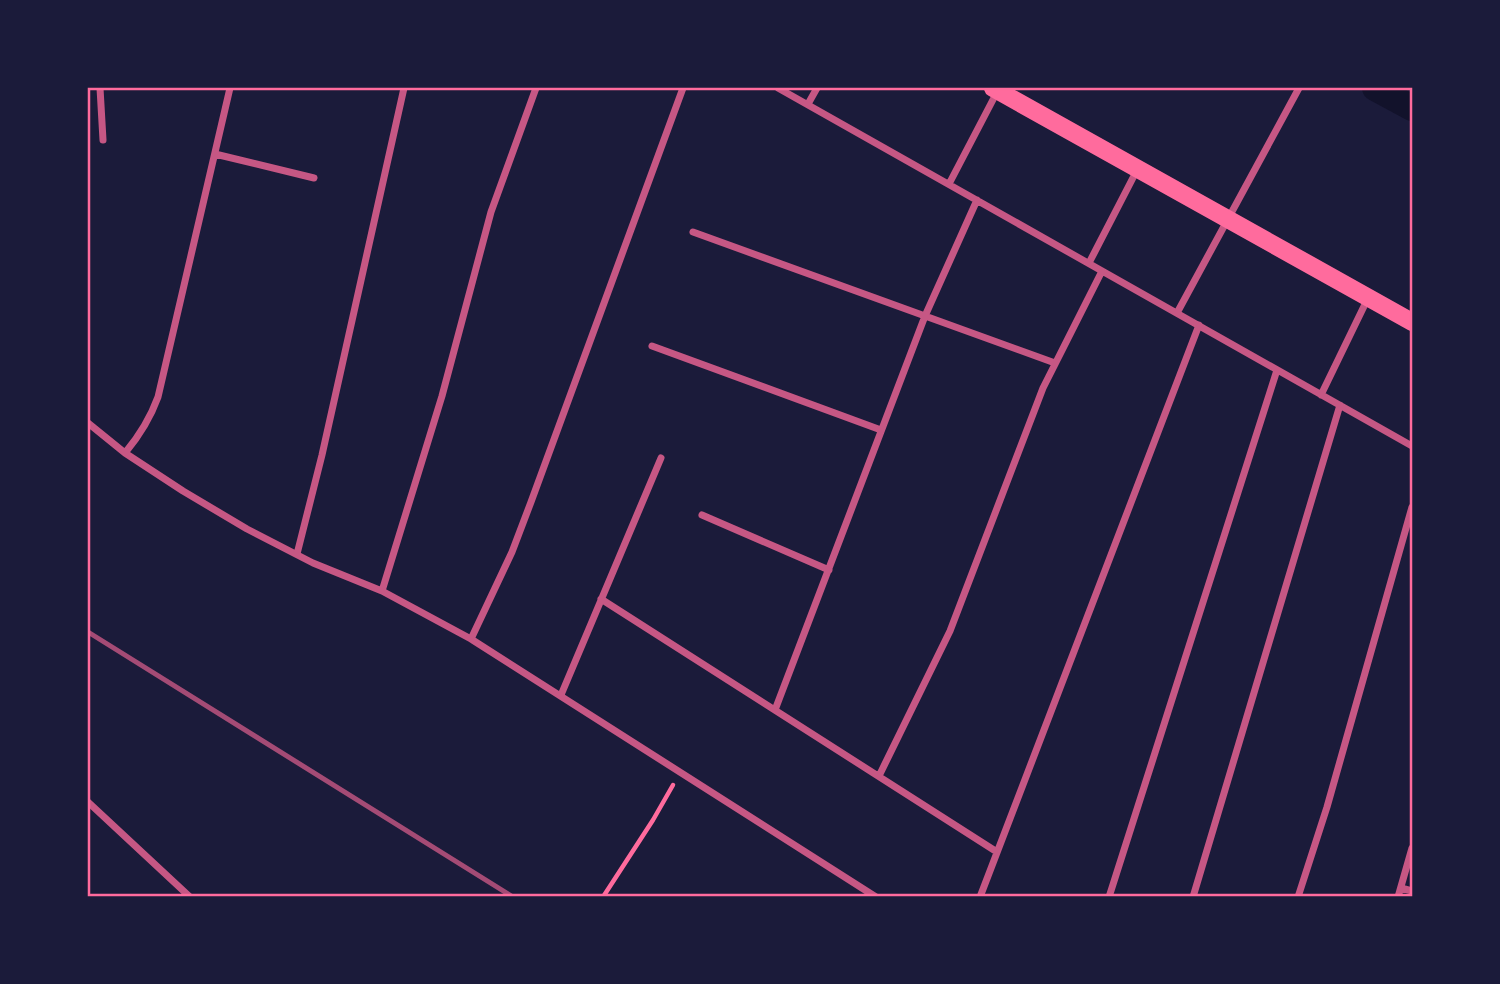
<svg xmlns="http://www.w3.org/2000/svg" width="1500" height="984" font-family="Karla,sans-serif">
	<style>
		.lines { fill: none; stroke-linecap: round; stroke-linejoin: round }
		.canal { stroke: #12122b; stroke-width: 26 }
		.path { stroke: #ff6b9d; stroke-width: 4.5 }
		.minor { stroke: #c65784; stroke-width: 7 }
		.primary { stroke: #ff6b9d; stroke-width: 18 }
		.rail { stroke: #a44b75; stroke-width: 5 }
		.neatline { fill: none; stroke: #ff6b9d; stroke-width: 2.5 }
	</style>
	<rect width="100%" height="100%" fill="#1b1b3a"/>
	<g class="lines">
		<path class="canal" d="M1375,88L1412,108"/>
		<path class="path" d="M603,897L653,820L673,785"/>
		<path class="minor" d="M100,88L103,140
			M778,88L1412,446
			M808,104L817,88
			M215,154L314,178
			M949,184L997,92
			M693,232L1055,363
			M1089,263L1137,170
			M1177,313L1299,88
			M652,346L881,430
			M1321,395L1368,298
			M88,423L125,453L183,491L247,529L313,563L382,591L471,639L876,897
			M125,453C140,435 150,419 158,397L230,88
			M702,515L829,570
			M297,554L322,455L404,88
			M382,591L442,396L491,212L536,88
			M601,599L997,852
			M471,639L512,552L531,502L683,88
			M561,695L661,458
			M775,710L925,316L977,200
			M879,776L950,631L1043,388L1102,271
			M88,802L190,897
			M1401,888L1412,891
			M980,897L1199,325
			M1109,897L1277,370
			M1193,897L1340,405
			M1298,897L1327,807L1412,507
			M1398,897L1412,848"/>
		<path class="primary" d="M993,88L1412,322"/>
		<path class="rail" d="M88,632L513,897"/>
	</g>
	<rect width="1500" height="984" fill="none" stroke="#1b1b3a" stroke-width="178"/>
	<rect x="89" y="89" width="1322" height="806" class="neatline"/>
</svg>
